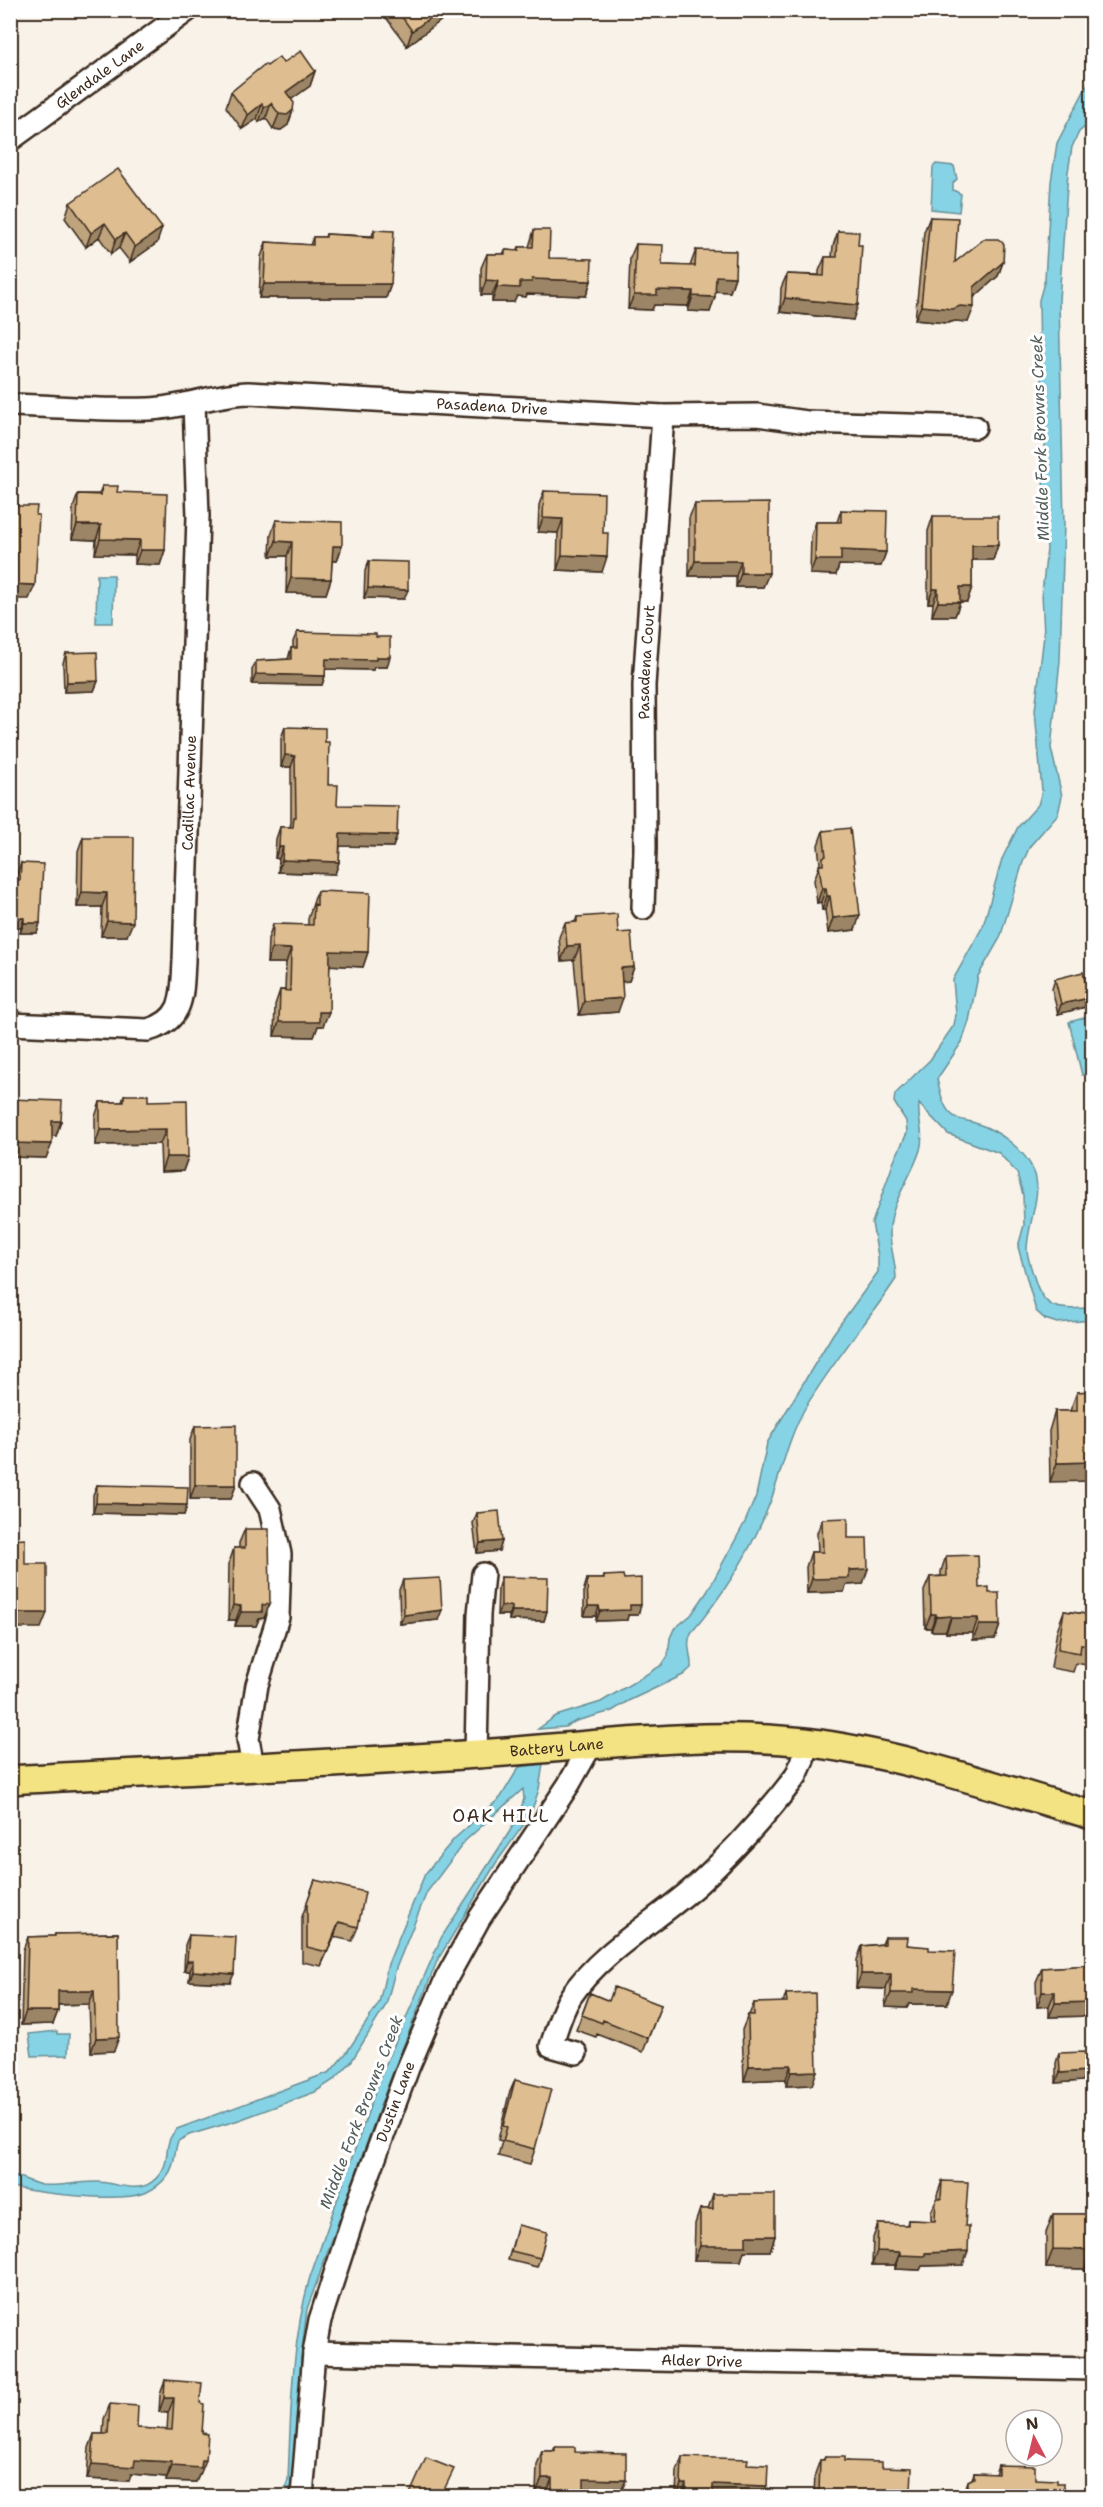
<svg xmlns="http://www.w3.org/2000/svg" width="1103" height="2507" font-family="'Shantell Sans',sans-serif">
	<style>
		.water { fill: #86d3e5; stroke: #688f95; stroke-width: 1.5 }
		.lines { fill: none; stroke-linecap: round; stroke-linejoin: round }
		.minor-casing { stroke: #3b2a1e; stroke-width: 26 }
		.major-casing { stroke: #3b2a1e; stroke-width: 32 }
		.minor { stroke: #fff; stroke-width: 21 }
		.major { stroke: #f4e382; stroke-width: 27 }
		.wall { fill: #bfa37d; stroke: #3b2a1e; stroke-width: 1.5 }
		.shaded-wall { fill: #9b8566; stroke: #3b2a1e; stroke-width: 1.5 }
		.building { fill: #debe91; stroke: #3b2a1e; stroke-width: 1.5 }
		.labels { text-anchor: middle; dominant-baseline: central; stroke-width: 6; stroke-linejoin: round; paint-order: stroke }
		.street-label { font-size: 15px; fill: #3b2a1e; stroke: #fff }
		.water-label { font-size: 16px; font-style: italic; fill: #525d5a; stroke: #fff }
		.quarter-label { font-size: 18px; letter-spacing: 1.5px; fill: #3b2a1e; stroke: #fff }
	</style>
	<rect width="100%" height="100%" fill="#f8f2e9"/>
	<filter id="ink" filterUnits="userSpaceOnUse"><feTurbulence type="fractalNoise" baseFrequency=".0167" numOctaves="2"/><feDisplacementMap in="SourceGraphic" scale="12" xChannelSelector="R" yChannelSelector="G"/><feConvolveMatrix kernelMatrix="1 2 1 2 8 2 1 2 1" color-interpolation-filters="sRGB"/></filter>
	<g filter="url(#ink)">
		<path class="water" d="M1092,76V121L1079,132L1072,147L1068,172L1059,300L1064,524L1060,660L1051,748L1062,796L1058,814L1030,846L1023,862L1000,938L978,976L969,1021L962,1042L937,1079C940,1090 942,1104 950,1113C958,1121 966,1120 975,1123C998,1130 1025,1149 1034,1172C1043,1193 1027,1226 1027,1249C1027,1258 1032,1270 1035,1280C1045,1313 1062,1309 1092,1308V1320L1057,1323L1045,1319L1036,1311L1018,1247L1024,1225L1023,1195L1017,1173L999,1153L948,1134L919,1104C917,1120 925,1133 920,1150C912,1177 889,1203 890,1233C890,1248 896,1263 896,1279C867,1323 831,1363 804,1410C788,1439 782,1470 771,1500C752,1550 725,1593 691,1633C685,1647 692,1654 691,1668L683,1675L628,1701L612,1711L576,1721L565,1727L538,1729L556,1716L601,1702L662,1665L668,1656L670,1638L674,1629L691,1615L707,1592L745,1522L756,1496L767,1443L833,1334L878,1272V1256L872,1223L894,1161L907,1133L906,1121L894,1102L895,1094L930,1060L954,1025L956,1014L953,980L983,926L1002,859L1018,827L1038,805L1042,791L1035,711L1044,635L1042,592L1047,549L1043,490L1046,429L1040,364L1039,300L1045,279L1051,182L1057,143Z
			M936,164L954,166L957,179L953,183V190L961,194L959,212L931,209L933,167Z
			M97,575H114L113,623H96Z
			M1088,1017L1092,1035V1072L1082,1075L1069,1022Z
			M543,1764L539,1789L530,1816L496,1863L437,1961L385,2093L307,2309L301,2359L294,2488H285L288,2480C291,2412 291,2343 310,2277L381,2075L441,1938L517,1820L524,1799L523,1789L465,1841L427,1892L396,1968L386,2005L351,2062L335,2079L315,2092L239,2120L189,2135L178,2141C174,2152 175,2167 167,2176C161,2184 154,2189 145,2193C118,2203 40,2193 11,2187V2176C21,2176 31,2183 42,2185C61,2187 79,2181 98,2182C114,2183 129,2190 144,2186C149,2185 156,2179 159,2175C172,2161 161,2144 177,2129L330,2072L347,2052L379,2003L388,1964L425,1874L454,1839L501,1797L519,1767Z
			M57,2031V2034H69L68,2055L32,2056L29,2034Z"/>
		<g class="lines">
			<defs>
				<g id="minor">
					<path id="s1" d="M10,140L188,10"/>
					<path id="s2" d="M10,405C56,406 103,411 149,409C183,408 214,394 248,393L663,416L757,415L807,422L975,427"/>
					<path id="s3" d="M643,908L645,848L644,685L663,416"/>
					<path id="s4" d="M10,1024L148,1030C185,1020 182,993 184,961L198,516L194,403"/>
					<path d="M476,1754L479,1614L483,1574"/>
					<path d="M253,1767L248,1739L257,1685L278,1617L280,1554L270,1509L253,1483"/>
					<path d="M576,2053L551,2046C557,2029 561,2011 571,1996C601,1951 658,1920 698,1884C733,1852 767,1814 796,1776L803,1760L806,1742"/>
					<path id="s5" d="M314,2353L1092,2369"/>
					<path id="s6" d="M302,2496L314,2353L320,2320L356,2209L408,2068L446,1979L479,1919L569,1784L591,1745"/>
				</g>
				<g id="major">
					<path id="s7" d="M10,1780C166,1771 321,1765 477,1754C584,1747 698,1730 805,1742C903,1754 998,1788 1092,1815"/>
				</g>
			</defs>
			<use href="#minor" class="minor-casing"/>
			<use href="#major" class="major-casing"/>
			<use href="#minor" class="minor"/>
			<use href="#major" class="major"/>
		</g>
		<path class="wall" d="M387,10H455L407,46L385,16Z
			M283,63L315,71L310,86L291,99L293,110L288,125L281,130L273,129L266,118L259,122L257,119L242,129L226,107L231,92L267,66Z
			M70,203L157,243L130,262L119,248L111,254L99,237L86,247L65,218Z
			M930,217L955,262H1003L998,276L974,297L968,322L955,321L947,323L915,320L924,232Z
			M374,230L391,284L386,298H259L261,257L266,242L310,245L313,237H325L326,234L372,236Z
			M534,230L549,258L591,281L586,296L527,294L526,297L517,296L514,302H492V295H481V268L487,254H503L505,250L517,251L519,247H529Z
			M838,231L853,320L780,312L781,288L787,274L819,275V271L825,257H832L833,246Z
			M636,244L662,265L690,266L696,250L735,277L730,292L715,291L710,312L688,311V306L654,305L652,310L628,309L630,258Z
			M102,486L165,550L160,565L135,564V555L95,554L96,540L72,539L73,508L78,494H99Z
			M544,491L603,533L602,572L557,570L558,533L538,532L539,505Z
			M695,504L769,573L763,587H736V576H689V518Z
			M841,510L886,552L881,566L839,565L836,575L810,574L811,536L816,522H837Z
			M933,516L998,545L993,560H972V587L967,602H960L955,616H932L933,603H928V531Z
			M276,520L342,546L337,561H332L331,579L326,594L286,593L287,556H270L271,535Z
			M369,561L404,599L364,598L365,571Z
			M297,632L376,637L387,667H374L373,670L325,669V676L322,685L252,684V670L256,661L288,659L291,648H293V642Z
			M66,653L98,681L94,691L64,692L63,663Z
			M285,727L325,742L328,785L337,805L397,835L393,847L340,846L339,862L335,874L278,872L279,859L275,858L276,839L280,827H290L291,822V767H281V738Z
			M823,831L855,930L828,933L825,910H822L821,902L817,903L814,880L820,864L818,845Z
			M83,837L127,936H101L102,907H77L78,851Z
			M21,863L40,923L37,933H20L21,928L10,927V880H17V873Z
			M317,891L368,952L363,967L330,965L323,1026H318L314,1037L274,1036L275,1005L280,990H285L286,963H267L268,939L273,924L308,925V919Z
			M577,917L618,933L634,967L629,981L622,982L618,1012L579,1015L574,960L561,961L559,937L565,923L575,922Z
			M1055,979L1085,1007L1058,1014L1052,989Z
			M124,1095L148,1101L188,1157L183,1171L161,1172L160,1144L95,1145V1117L100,1102H122Z
			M10,1099L61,1121L56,1136L52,1135L46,1158L10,1157Z
			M1092,1391L1050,1482L1049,1431L1055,1411H1070L1077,1392Z
			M195,1426L236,1485L231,1499H190V1440Z
			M97,1485L187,1505L184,1515L93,1513V1495Z
			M477,1513L502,1541L499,1551L477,1553L473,1523Z
			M822,1519L848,1538L863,1584L846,1585L844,1592L807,1593L806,1567L811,1552H818L817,1533Z
			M245,1529L264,1618L259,1619L256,1626H235L236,1620H228L229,1563L234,1548H239V1543Z
			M946,1556L979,1588L989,1593L1000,1625L995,1639L973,1640V1633H946V1631H931V1628H925L924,1591L930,1577L941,1576V1571Z
			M604,1576L624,1579L638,1615H628L627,1620L596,1621V1616H584V1589L587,1579H603Z
			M501,1577L547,1611L544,1621L509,1620V1615H497L498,1587Z
			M403,1580L438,1620L400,1624L399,1590Z
			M1064,1611L1092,1615V1666L1076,1663L1073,1672L1051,1668L1057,1630Z
			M315,1880L358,1927L352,1941L334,1937L321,1966L302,1962V1917Z
			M118,1933L114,2051L91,2052L89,2004L58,2005V2011L53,2024L21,2025L23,1950L28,1937L54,1936L55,1934Z
			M189,1935L230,1983L189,1981L190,1971H184L185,1945Z
			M885,1937L907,1945L929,1950L947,2004H909L907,2008L885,2007L886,1989L856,1988L857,1960L862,1946L882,1944Z
			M1092,1965V2016L1049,2017V2006L1037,2007L1036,1982L1042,1968Z
			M590,1993L609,2001L661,2005L643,2052L597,2034L596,2037L576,2030Z
			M786,1994L812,2085L786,2086V2079L744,2081L742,2030L748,2015H749L754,2003H783Z
			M1059,2053L1086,2071L1082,2081L1056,2083V2063Z
			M515,2080L535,2149L530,2164L498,2156L502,2141L498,2140L509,2094Z
			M942,2181L963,2265L922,2266L920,2270L895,2269V2265H872L873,2238L878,2224L907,2225L908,2220L931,2221V2212L937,2199V2195Z
			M713,2194L775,2236L770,2251H744L741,2261L694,2260L695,2224L700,2209H708Z
			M1092,2206V2272L1084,2271L1085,2269L1046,2268V2233L1053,2214H1089Z
			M518,2225L540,2258L537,2267L508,2260Z
			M165,2380L200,2403L202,2433L200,2475H199L196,2482L166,2481L167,2477L131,2474L129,2481L87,2479L89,2448L94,2434H103L104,2419L110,2404L137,2428L167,2430L168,2413L159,2412L160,2395Z
			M555,2447L575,2452L626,2480L620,2494L583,2493L582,2496H547V2493H536L537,2465L542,2451H553Z
			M682,2457L747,2464L767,2486L763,2496H676L677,2471Z
			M825,2457L882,2467L911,2492L909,2496H814L815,2474L820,2460H823Z
			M998,2465L1035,2479L1057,2483L1064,2496H963L968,2481L972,2479L974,2473L995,2474Z"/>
		<path class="shaded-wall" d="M441,10H455L407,46L412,31Z
			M315,71L310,86L281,107L286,92Z
			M271,103L266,118L259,122L264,108Z
			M262,104L257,119L242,129L248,115Z
			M293,110L288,125L281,130L273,129L279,114Z
			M105,223L99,237L86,247L91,233Z
			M162,228L157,243L130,262L135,247Z
			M125,233L119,248L111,254L116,239Z
			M1003,262L998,276L969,302L974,287Z
			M716,276L735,277L730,292L711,291Z
			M532,279L591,281L586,296L527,294L526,297L517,296L514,302H492L497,287Z
			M486,280L498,281L492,295H481Z
			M264,284H391L386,298H259Z
			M657,290L693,291L688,306L654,305L652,310L628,309L634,295Z
			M693,296L715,297L710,312L688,311Z
			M785,298L858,305L853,320L780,312Z
			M921,306H960L974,307L968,322L955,321L947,323L915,320Z
			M543,518L563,519L558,533L538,532Z
			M77,525H101L96,540L72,539Z
			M100,539L140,540L135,555L95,554Z
			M276,541L292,542L287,556H270Z
			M972,545H998L993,560H967Z
			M333,546H342L337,561L327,560Z
			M140,550H165L160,565L135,564Z
			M841,550L886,552L881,566L839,565L836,575L810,574L815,560Z
			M562,555L607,557L602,572L557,570Z
			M695,561H741L736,576H689Z
			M741,573H769L763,587H736Z
			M291,578L331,579L326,594L286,593Z
			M10,584L35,585L29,599H10Z
			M960,587H972L967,602H955Z
			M368,588L408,590L404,599L364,598Z
			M933,589H938L933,603H928Z
			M938,602H960L955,616H932Z
			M376,657H390L387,667H374L373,670L322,669L326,659Z
			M256,674L325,676L322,685L252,684Z
			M98,681L94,691L64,692L67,682Z
			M285,755L295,756L291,767H281Z
			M340,834L397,835L393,847L336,846Z
			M279,847H283L279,859L275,858Z
			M282,860L339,862L335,874L278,872Z
			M822,888H826L821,902L817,903Z
			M82,892L107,893L102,907H77Z
			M827,896H830L825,910H822Z
			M860,915L855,930L828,933L833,918Z
			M13,917L24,918L21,928L10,927V923Z
			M107,921L133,922L127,936H101Z
			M24,923H40L37,933H20Z
			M580,945L574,960L561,961L567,946Z
			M272,948L291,949L286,963H267Z
			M330,951L368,952L363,967L325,965Z
			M634,967L629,981L615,982L621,968Z
			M623,998L618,1012L579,1015L584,1001Z
			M1089,998L1085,1007L1058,1014L1061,1004Z
			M319,1012H329L323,1026H318L314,1037L274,1036L279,1022Z
			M52,1121H61L56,1136L47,1135Z
			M166,1129L160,1144L95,1145L100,1130Z
			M12,1143L52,1144L46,1158L10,1157V1146Z
			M166,1157H188L183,1171L161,1172Z
			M1092,1462V1481L1050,1482L1057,1463Z
			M195,1485H236L231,1499H190Z
			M96,1503L187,1505L184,1515L93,1513Z
			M502,1541L499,1551L477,1553L480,1543Z
			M868,1569L863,1584L846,1585L844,1592L807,1593L812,1579L849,1570Z
			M270,1604L264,1618L259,1619L256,1626H235L241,1612L262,1605Z
			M233,1605L241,1606L236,1620H228Z
			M630,1605H641L638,1615H628L627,1620L596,1621L600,1611Z
			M501,1606H512L509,1615H497Z
			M588,1606H599L596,1616H584Z
			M442,1610L438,1620L400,1624L404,1615Z
			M512,1611H547L544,1621L509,1620Z
			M10,1613H47L41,1628H10Z
			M931,1614H936L931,1628H925Z
			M951,1616L946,1631H931L936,1617Z
			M951,1618H978L973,1633H946Z
			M979,1625H1000L995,1639L973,1640Z
			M339,1922L334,1937L321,1966L327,1952Z
			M187,1961H193L190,1971H184Z
			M193,1971L234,1974L230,1983L189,1981Z
			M861,1974H891L886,1989L856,1988Z
			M913,1989L952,1990L947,2004H909L907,2008L885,2007L891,1993Z
			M58,1991H94L89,2004L53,2005Z
			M1042,1992H1055L1049,2006L1037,2007Z
			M1092,2002V2016L1049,2017L1055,2003Z
			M26,2011H58L53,2024L21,2025Z
			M119,2037L114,2051L91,2052L96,2038Z
			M791,2065L786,2079L744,2081L749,2066Z
			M817,2071L812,2085L786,2086L791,2072Z
			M1086,2071L1082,2081L1056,2083L1060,2073Z
			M746,2236H775L770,2251H744L741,2261L694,2260L700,2246Z
			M1053,2249L1092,2250L1085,2269L1046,2268Z
			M877,2251L900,2252L895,2265H872Z
			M968,2251L963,2265L922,2266L920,2270L895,2269L900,2255L925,2253Z
			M1091,2252H1092V2272L1084,2271Z
			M164,2398H174L168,2413L159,2412Z
			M135,2460L172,2462L167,2477L131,2474L129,2481L87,2479L92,2464Z
			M202,2460H206L200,2475H199L196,2482L166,2481L172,2466Z
			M542,2478H552L547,2493H536Z
			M584,2479L626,2480L620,2494L583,2493L582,2496H550L552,2490Z
			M681,2484H686L681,2496H677Z
			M713,2484L767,2486L763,2496H709Z
			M889,2491L911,2492L909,2496H887Z
			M819,2493L862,2494L861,2496H818Z"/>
		<path class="building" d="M397,10H441L412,31Z
			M301,51L315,71L286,92L294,103L293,110L287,115L279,114L271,103L264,108L262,104L248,115L231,92L265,64L267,66L279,57L283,63Z
			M118,169L162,228L135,247L125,233L116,239L105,223L91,233L70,203Z
			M930,217L958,218L955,262L984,239H998L1004,244L1003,262L974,287V307L960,306L953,309L921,306Z
			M374,230L394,231L391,284H264L266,242L313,245V237H326V234L374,237Z
			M534,230H550L549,258L592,259L591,281L532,279V282H520V288L497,287L498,281L486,280L487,254H505V250L519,251V247H533Z
			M838,231L859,232L858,245H862L858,305L785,298L787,274L824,276L825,257H837Z
			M636,244L663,245L662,265L695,266L696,250L736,251L735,277L716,276L715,297L693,296V291L657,290V295H634Z
			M102,486H118L117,492L167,494L165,550H140V540L100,539L101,525H77L78,494L101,495Z
			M544,491L604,493L603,533H608L607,557L562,555L563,519L543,518Z
			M769,503V573H741V561H695V504Z
			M10,506H37L36,515H39L35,585L10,584Z
			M841,510L887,511L886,552L841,550V560H815L816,522H841Z
			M933,516H998V545H972V587H960V602H938V589H933Z
			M276,520L342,522V546H333L331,579L291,578L292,542L276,541Z
			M369,561L408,562V590L368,588Z
			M297,632L376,634V637H390V657H376V660L326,659L325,676L256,674V661L291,659V648H297Z
			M97,652L98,681L67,682L66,653Z
			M285,727L325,728V742H329L328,785H338L337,805L398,806L397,835L340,834L339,862L282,860L283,847H279L280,827H293L294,817H296L295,756L285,755Z
			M850,828L860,915L833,918L830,896H827L826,888H822L819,865H823V857L826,856L823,831Z
			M83,837H134L133,922L107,921V893L82,892Z
			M21,863L43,864L40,923H24V918L13,917V912H10V880H20Z
			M317,891L370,893L368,952L330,951L329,1012H319V1022H279L280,990L290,991L291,949L272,948L273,924L313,925L314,904L317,905Z
			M617,914L618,933L631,932L634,967L621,968L623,998L584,1001L580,945L567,946L565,923L577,922V917Z
			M1083,972L1089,998L1061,1004L1055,979Z
			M124,1095H148V1101L187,1100L188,1157H166V1129L100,1130V1102H124Z
			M10,1099L62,1101L61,1121H52V1144L12,1143V1128H10Z
			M1092,1391V1462L1057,1463L1055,1411H1077V1392Z
			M236,1425V1485H195V1426Z
			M97,1485L188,1487L187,1505L96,1503Z
			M499,1511L502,1541L480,1543L477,1513Z
			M848,1518V1538H867L868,1569L849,1570V1578L812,1579L811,1552H823L822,1519Z
			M245,1529H269L270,1604L262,1605V1612H241V1606L233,1605L234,1548H245Z
			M25,1539V1564H47V1613H10V1540Z
			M978,1555L979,1588L989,1587V1593H999L1000,1625H979L978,1618H951V1616L936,1617V1614H931L930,1577L947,1576L946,1556Z
			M623,1575L624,1579L641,1578V1605H630V1610L600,1611L599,1606H588L587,1579H604V1576Z
			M501,1577L548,1578L547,1611H512V1606H501Z
			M440,1578L442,1610L404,1615L403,1580Z
			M1064,1611L1092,1615V1646L1081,1644L1080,1653L1058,1649Z
			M315,1880L365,1892L358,1927L339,1922L327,1952L307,1947V1902Z
			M118,1933L119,2037L96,2038L94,1991H58V2011H26L28,1937L55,1936V1934Z
			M189,1935L236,1937L234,1974L193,1971V1961H187Z
			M885,1937H908L907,1945L929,1947V1950L955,1951L952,1990L913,1989V1993H891V1974H861L862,1946L885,1944Z
			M1092,1965V2002L1055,2003V1992H1042V1968Z
			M614,1987L661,2005L648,2038L603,2020L602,2023L582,2015L590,1993L609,2001Z
			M815,1993L817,2071L791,2072V2065L749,2066L748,2015H754V2003L787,2002L786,1994Z
			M1085,2052L1086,2071L1060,2073L1059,2053Z
			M515,2080L551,2089L535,2149L503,2141L507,2127L503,2126Z
			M942,2181L968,2182L965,2226H969L968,2251L925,2253V2256L900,2255V2252L877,2251L878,2224L908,2225V2220L935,2221L936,2199H941Z
			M713,2194H775V2236H746V2246H700V2209H713Z
			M1053,2214H1092V2252H1091L1092,2250L1053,2249Z
			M518,2225L547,2232L540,2258L511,2251Z
			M165,2380L202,2383L200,2403L204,2404L202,2433L208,2434L206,2460H202L201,2468L172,2466V2462L135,2460L134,2467L92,2464L94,2434H108L110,2404L138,2406L137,2428L172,2430L174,2398H164Z
			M555,2447H575V2452L626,2453V2480L584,2479V2491L552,2490V2478H542V2451H555Z
			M682,2457L748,2459L747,2464L768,2465L767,2486L713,2484V2496H686V2484H681Z
			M825,2457H844V2461L882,2462V2467L912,2468L911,2492L889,2491V2496H862V2494L819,2493L820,2460H824Z
			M426,2458L454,2469L441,2496H409Z
			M998,2465L1035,2466V2479L1057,2480V2483H1064V2496H968V2481L974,2478V2473L998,2474Z"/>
	</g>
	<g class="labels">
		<g class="street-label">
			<text stroke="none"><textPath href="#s1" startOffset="111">Glendale Lane</textPath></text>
			<text stroke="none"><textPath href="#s2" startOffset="484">Pasadena Drive</textPath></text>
			<text stroke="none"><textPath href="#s3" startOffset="246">Pasadena Court</textPath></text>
			<text stroke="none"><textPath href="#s4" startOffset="392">Cadillac Avenue</textPath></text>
			<text stroke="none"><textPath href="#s7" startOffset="548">Battery Lane</textPath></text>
			<text stroke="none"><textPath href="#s6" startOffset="408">Dustin Lane</textPath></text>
			<text stroke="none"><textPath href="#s5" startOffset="388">Alder Drive</textPath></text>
		</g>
		<g class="water-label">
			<text transform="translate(1040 438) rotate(-92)">Middle Fork Browns Creek</text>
			<text transform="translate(361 2112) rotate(-69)">Middle Fork Browns Creek</text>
		</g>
		<g class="quarter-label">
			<text x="501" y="1816">OAK HILL</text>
		</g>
	</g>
	<rect width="1103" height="2507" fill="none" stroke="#fff" stroke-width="36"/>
	<rect x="18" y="18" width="1067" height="2471" fill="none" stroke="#3b2a1e" stroke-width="2" filter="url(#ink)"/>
	<g transform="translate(1034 2438) rotate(353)"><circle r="28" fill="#ffffff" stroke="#b1aaa5" stroke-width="1.5"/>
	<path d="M0-4.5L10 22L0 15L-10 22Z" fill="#d1495b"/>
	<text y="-9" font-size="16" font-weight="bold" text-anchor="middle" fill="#3b2a1e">N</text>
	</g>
</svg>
